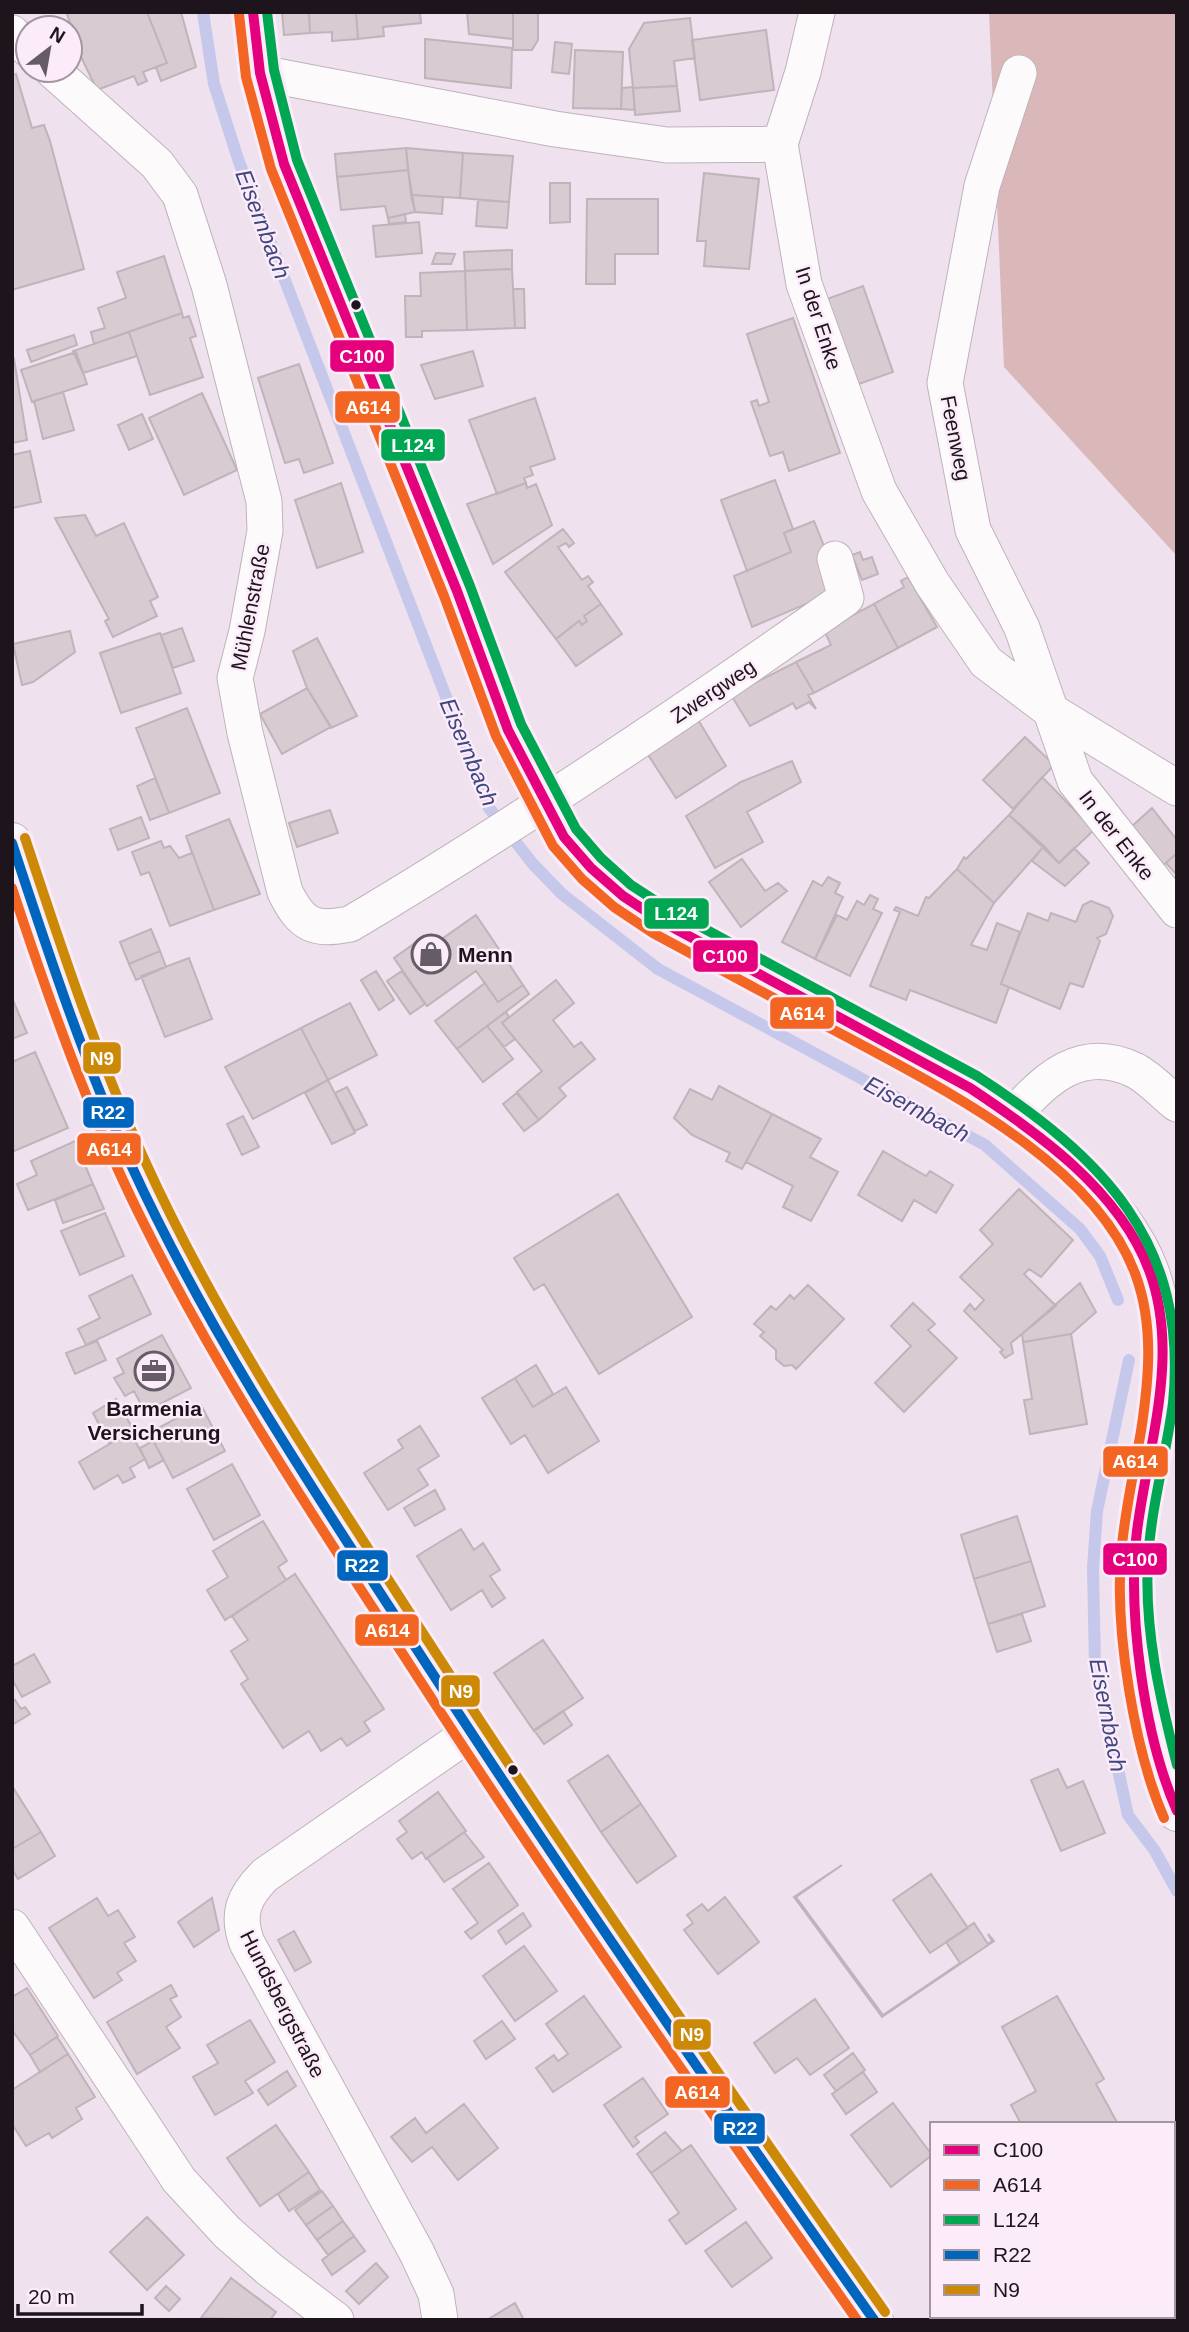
<svg xmlns="http://www.w3.org/2000/svg" width="1189" height="2332" font-family="Helvetica,sans-serif">
	<style>
		.forest { fill: #dab7b9 }
		.lines { fill: none; stroke-linecap: round; stroke-linejoin: round }
		.stream { stroke: #c5c8eb; stroke-width: 12 }
		.building { fill: #d8cbd2; stroke: #c0b3ba; stroke-width: 2 }
		.street-casing { stroke: #beb3bc; stroke-width: 37 }
		.secondary-casing { stroke: #beb3bc; stroke-width: 40 }
		.street { stroke: #fdfafc; stroke-width: 35 }
		.secondary { stroke: #faf7fb; stroke-width: 38 }
		.bus-1-casing { stroke: #fcecfa; stroke-width: 16 }
		.bus-2-casing { stroke: #fcecfa; stroke-width: 16 }
		.bus-3-casing { stroke: #fcecfa; stroke-width: 16 }
		.bus-4-casing { stroke: #fcecfa; stroke-width: 16 }
		.bus-5-casing { stroke: #fcecfa; stroke-width: 16 }
		.bus-1 { stroke: #e5007d; stroke-width: 10 }
		.bus-2 { stroke: #f26522; stroke-width: 10 }
		.bus-3 { stroke: #00a651; stroke-width: 10 }
		.bus-4 { stroke: #0065bd; stroke-width: 10 }
		.bus-5 { stroke: #cb8906; stroke-width: 10 }
		.bus-dot { fill: #1d141c; stroke: #fcecfa; stroke-width: 2.5 }
		.labels { text-anchor: middle; dominant-baseline: central; stroke-width: 5; stroke-linejoin: round; paint-order: stroke }
		.street-label { font-size: 21px; fill: #1d141c; stroke: #fcecfa }
		.poi-label { font-size: 21px; font-weight: bold; fill: #1d141c; stroke: #fcecfa; text-anchor: start }
		.water-label { font-size: 23px; font-style: italic; fill: #3e477f; stroke: #fcecfa }
		.line-badge { stroke: #fcecfa; stroke-width: 2.5 }
		.badge-label { font-size: 19px; text-anchor: middle; font-weight: bold; fill: #fff }
	</style>
	<rect width="100%" height="100%" fill="#efe1ed"/>
	<path class="forest" d="M989,12H1177V556L1004,367Z"/>
	<g class="lines">
		<path class="stream" d="M203,12L214,84L238,159L489,808L533,864L562,894L658,969L985,1145L1080,1229L1100,1256L1118,1300
			M1129,1360L1097,1511L1093,1568L1095,1665L1128,1815L1155,1851L1177,1891"/>
	</g>
	<path class="building" d="M72,12H147L167,63L143,72L147,81L138,85L134,76L97,90L70,34L73,31L67,14Z
		M147,12H181L196,67L161,81L156,67L167,63Z
		M282,12H309L310,33L284,35Z
		M309,12H356L358,39L332,41V32L310,33Z
		M356,12H420L421,23L383,27L384,36L358,39Z
		M467,12H513V39L469,34Z
		M513,12H538V40L532,50H513Z
		M690,18L695,58L674,61L677,86L633,88L629,49L644,23Z
		M766,30L774,90L700,100L692,40Z
		M425,39L512,48L511,88L425,78Z
		M555,42L572,44L569,74L552,72Z
		M575,50L623,52L621,109L573,108Z
		M16,74L32,128L44,125L50,141L84,269L12,290V75Z
		M677,86L680,111L635,115L633,88Z
		M622,88L633,87L635,110L621,109Z
		M406,148L463,153L460,198L411,195Z
		M406,148L408,170L337,177L335,154Z
		M463,153L513,156L509,202L460,198Z
		M408,170L415,212L388,218L385,206L341,210L337,177Z
		M704,173L759,179L749,269L704,266L706,241H697Z
		M550,183H570V222L550,223Z
		M411,195L443,197L442,214L415,212Z
		M587,199H658V254H615V284H586Z
		M478,200L509,202L507,228L476,226Z
		M405,214L406,222L389,224L388,218Z
		M419,222L422,253L376,257L373,226Z
		M512,250V269L465,271L464,252Z
		M436,253L455,254L451,264H432Z
		M164,256L182,313L94,344L91,332L105,328L98,308L126,298L117,272Z
		M512,269L515,328L467,330L465,271Z
		M465,271L467,330L422,331V337H406L405,296H421L420,273Z
		M863,286L893,372L856,385L824,300Z
		M513,289H524L525,328H515Z
		M182,313L183,318L189,316L196,336L190,338L203,377L150,395L129,332Z
		M793,318L840,453L789,471L783,452L770,456L751,402L757,400L759,406L769,402L747,334Z
		M129,332L137,356L83,373L73,351Z
		M74,335L77,345L31,362L27,350Z
		M473,351L483,386L435,399L421,365Z
		M76,352L87,384L32,402L21,370Z
		M14,359L27,440L12,443V360Z
		M299,364L333,463L304,473L299,459L285,463L258,378Z
		M63,392L74,430L43,439L34,401Z
		M202,393L237,470L184,495L149,418Z
		M535,398L555,459L530,467L533,475L524,478L526,483L497,494L469,420Z
		M142,414L153,439L129,450L118,425Z
		M30,451L41,502L12,508V455Z
		M775,480L793,529L784,533L791,552L747,571L721,500Z
		M341,483L363,552L317,568L295,500Z
		M526,483L527,488L536,484L552,525L493,564L467,504Z
		M85,515L96,536L124,523L158,597L150,601L157,616L113,637L105,621L109,619L55,518Z
		M814,521L841,589L752,627L734,576L791,552L784,533Z
		M563,529L574,543L569,547L566,543L558,547L582,580L588,576L593,582L588,586L601,604L584,616L587,621L582,625L579,621L556,639L505,572Z
		M860,552L863,560L872,557L878,574L862,580L852,555Z
		M908,577L937,627L898,648L874,604L904,587L901,581Z
		M601,604L622,634L576,666L556,639L579,621L582,625L587,621L584,616Z
		M874,604L898,648L814,693L796,662L831,645L824,630Z
		M182,628L194,661L173,668L161,635Z
		M70,631L75,652L33,682L22,685L13,644Z
		M160,633L181,693L121,713L100,653Z
		M317,638L357,716L331,728L307,688L293,651Z
		M796,662L814,693L808,695L816,709L809,702L796,709L793,703L750,726L731,695Z
		M307,688L331,727L282,754L260,714Z
		M187,708L220,793L169,813L136,728Z
		M697,718L726,766L676,798L643,747Z
		M1025,737L1054,765L1013,809L983,780Z
		M792,761L801,782L747,812L763,842L715,868L686,816L741,782Z
		M1042,777L1094,830L1059,863L1009,815Z
		M155,778L169,813L150,820L137,786Z
		M1152,808L1177,840V853L1159,869L1129,829Z
		M330,810L338,833L297,847L289,823Z
		M1009,815L1044,846L994,903L957,869L964,857L966,859Z
		M141,817L149,838L118,850L110,829Z
		M229,819L260,894L214,910L186,836Z
		M186,836L214,910L170,926L149,872L141,875L132,852L161,841L164,848L170,846L179,858L192,853Z
		M1044,846L1059,863L1074,848L1089,863L1065,886L1032,861Z
		M1177,853V875L1166,863Z
		M742,859L765,891L778,883L787,891L741,927L709,882Z
		M957,869L994,903L971,945L987,950L997,923L1020,932L1001,984L1009,987L996,1023L910,990L906,1000L870,986L900,912L894,910L896,907L918,916L926,897L929,898Z
		M828,877L840,883L835,893L843,897L815,959L782,942L813,881L822,886Z
		M870,895L878,899L873,909L882,913L850,976L815,959L837,915L847,920L857,901L864,905Z
		M1091,901L1109,908L1113,916L1106,934L1097,938L1100,941L1083,987L1070,983L1060,1009L1001,984L1028,913L1048,921L1051,913L1076,922L1083,905Z
		M476,915L523,985L498,1002L476,971L427,1006L394,958L422,938L429,948Z
		M151,929L160,951L129,964L120,942Z
		M160,951L166,967L136,980L129,964Z
		M189,958L212,1019L165,1037L141,976Z
		M376,971L394,1000L379,1010L361,980Z
		M402,971L425,1004L410,1014L387,981Z
		M556,980L574,1003L553,1020L574,1047L581,1042L595,1059L559,1088L566,1096L539,1120L517,1092L542,1071L502,1023Z
		M485,983L498,1002L523,985L529,994L457,1049L435,1021Z
		M12,998L27,1033L12,1039Z
		M350,1003L377,1055L328,1080L301,1028Z
		M506,1012L509,1017L502,1023L515,1039L504,1047L487,1026Z
		M487,1026L513,1059L483,1082L457,1049Z
		M301,1028L328,1080L253,1119L225,1067Z
		M35,1052L68,1128L12,1152V1062Z
		M328,1080L355,1133L332,1144L305,1093Z
		M719,1086L772,1114L742,1169L726,1161L730,1153L692,1135L674,1118L690,1089L712,1100Z
		M347,1087L367,1125L355,1131L335,1093Z
		M517,1093L539,1120L524,1131L503,1104Z
		M772,1114L821,1139L810,1157L838,1172L811,1221L783,1207L793,1186L746,1162Z
		M243,1116L259,1147L242,1155L227,1124Z
		M75,1141L93,1184L28,1210L17,1184L37,1175L31,1161Z
		M883,1151L926,1176L930,1171L953,1185L936,1213L914,1200L902,1221L858,1195Z
		M93,1184L104,1209L63,1223L55,1200Z
		M1019,1189L1073,1240L1041,1277L1029,1269L1024,1274L1056,1306L1011,1343L1013,1353L1005,1358L1000,1352L1003,1350L964,1311L970,1304L975,1310L984,1300L960,1277L993,1244L980,1230Z
		M618,1194L692,1317L599,1374L544,1284L534,1290L514,1258Z
		M105,1213L124,1256L80,1275L61,1231Z
		M132,1275L151,1314L86,1345L78,1329L100,1318L89,1296Z
		M1080,1283L1096,1312L1071,1334L1023,1342L1022,1334Z
		M808,1285L844,1319L796,1369L792,1365L784,1366L776,1359V1350L760,1336L764,1332L754,1324L771,1306L776,1310L790,1295L794,1299Z
		M913,1303L935,1324L928,1330L957,1358L904,1412L875,1383L911,1346L891,1326Z
		M1071,1334L1087,1424L1030,1434L1024,1400L1032,1399L1023,1342Z
		M162,1335L191,1388L145,1412L134,1391L125,1396L114,1378L124,1373L117,1359Z
		M97,1341L106,1360L75,1374L66,1353Z
		M536,1365L553,1394L533,1407L515,1378Z
		M515,1378L533,1407L566,1387L599,1441L548,1473L525,1435L511,1444L482,1398Z
		M116,1399L133,1429L109,1443L93,1413Z
		M201,1405L225,1451L173,1478L149,1433Z
		M420,1426L439,1456L418,1469L428,1485L388,1510L364,1473L403,1448L398,1440Z
		M130,1432L145,1459L130,1468L135,1477L123,1483L118,1475L94,1489L79,1462Z
		M153,1441L164,1460L149,1468L140,1448Z
		M232,1464L260,1515L214,1540L187,1489Z
		M435,1490L445,1509L415,1526L404,1508Z
		M1017,1516L1031,1561L974,1579L961,1535Z
		M263,1521L287,1561L278,1567L286,1580L225,1620L207,1590L228,1577L213,1551Z
		M461,1529L474,1550L483,1543L500,1570L490,1576L505,1598L492,1607L482,1590L451,1610L417,1556Z
		M1031,1561L1045,1606L988,1624L974,1579Z
		M295,1574L384,1709L364,1722L370,1731L347,1746L341,1738L321,1751L309,1731L283,1748L241,1684L248,1679L231,1651L248,1640L232,1616Z
		M1022,1614L1031,1641L997,1652L988,1624Z
		M543,1640L583,1698L534,1731L494,1673Z
		M34,1654L50,1682L22,1697L12,1679V1666Z
		M15,1700L21,1709L25,1707L30,1714L12,1725V1702Z
		M563,1711L572,1725L544,1744L534,1730Z
		M608,1755L641,1804L601,1832L568,1781Z
		M1058,1769L1067,1788L1083,1781L1105,1833L1061,1851L1031,1780Z
		M14,1789L41,1832L12,1849V1790Z
		M438,1792L466,1831L426,1859L422,1852L412,1859L397,1839L407,1832L399,1821Z
		M641,1804L676,1856L637,1883L601,1832Z
		M41,1832L55,1856L18,1879L12,1869V1849Z
		M464,1832L484,1857L444,1882L427,1858Z
		M489,1863L518,1905L471,1939L465,1932L478,1923L453,1889Z
		M842,1865L796,1897L883,2015L960,1963L946,1942L974,1923L988,1944L992,1941L988,1934L994,1941L882,2017L794,1897Z
		M931,1874L968,1928L930,1953L893,1900Z
		M725,1897L759,1942L718,1974L684,1930L693,1923L687,1915L702,1904L708,1911Z
		M97,1898L108,1916L118,1910L135,1937L124,1943L136,1961L117,1973L122,1980L94,1998L49,1928Z
		M212,1898L219,1930L194,1947L178,1922Z
		M523,1913L531,1926L506,1944L498,1931Z
		M294,1931L311,1962L295,1971L278,1940Z
		M524,1946L557,1991L515,2021L483,1976Z
		M171,1985L177,1996L170,1999L181,2017L166,2027L180,2048L137,2074L107,2022Z
		M27,1988L58,2036L30,2055L12,2030V1997Z
		M584,1996L621,2047L553,2092L536,2068L554,2055L558,2061L568,2054L546,2024Z
		M1057,1996L1104,2079L1096,2084L1118,2124H1021L1011,2105L1036,2091L1002,2027Z
		M815,1999L849,2048L810,2075L797,2058L775,2073L754,2043Z
		M250,2020L275,2062L245,2081L253,2093L215,2115L193,2077L218,2063L207,2045Z
		M502,2021L515,2039L486,2059L474,2041Z
		M57,2037L68,2054L40,2072L30,2055Z
		M853,2053L865,2070L836,2091L824,2075Z
		M68,2054L95,2097L76,2108L82,2119L52,2138L49,2133L26,2146L12,2124V2090Z
		M287,2071L296,2086L268,2105L258,2090Z
		M863,2072L877,2092L846,2114L832,2094Z
		M643,2078L668,2114L635,2137L639,2142L633,2147L604,2105Z
		M893,2103L932,2155L891,2187L851,2135Z
		M464,2104L498,2148L458,2180L432,2147L412,2162L391,2137L415,2118L426,2133Z
		M276,2125L309,2172L260,2206L227,2158Z
		M665,2132L682,2151L651,2173L637,2154Z
		M691,2145L736,2209L686,2244L669,2220L679,2213L651,2173Z
		M1177,2168V2248L1173,2251V2170Z
		M309,2172L320,2190L289,2211L278,2194Z
		M322,2191L333,2206L306,2225L295,2210Z
		M333,2206L343,2221L317,2240L306,2225Z
		M147,2217L184,2255L147,2290L110,2252Z
		M343,2221L354,2236L328,2255L317,2240Z
		M746,2222L772,2258L732,2287L705,2251Z
		M354,2236L365,2251L332,2275L322,2260Z
		M376,2263L388,2277L359,2304L346,2291Z
		M231,2278L276,2312L270,2320L201,2318Z
		M166,2286L180,2299L169,2311L155,2298Z
		M515,2303L524,2320H487Z"/>
	<g class="lines">
		<defs>
			<path id="street" d="M817,12L803,72L780,144L804,284L879,491L932,583L986,662L1051,711L1177,788
				M12,33L28,49
				M52,70L157,164L180,195L209,285L264,501L265,531L247,631L235,678L245,733L285,892C302,926 314,931 350,924C520,823 684,712 846,598L835,559
				M260,73L555,129L667,145L780,144
				M1019,73L982,186L945,383L973,530L1022,628L1075,781L1177,910
				M1013,1116C1045,1078 1082,1045 1134,1070C1149,1077 1164,1094 1177,1104
				M12,1927L179,2180L227,2232L269,2269L336,2320
				M440,2320L436,2294L417,2253L247,1943C236,1914 244,1896 265,1875L470,1733"/>
			<path id="secondary" d="M253,12L260,73L284,164L457,591L508,730L564,837L591,868L623,896L661,921L970,1088C1034,1129 1121,1196 1149,1270C1181,1355 1149,1445 1137,1531C1127,1607 1140,1683 1160,1756C1165,1774 1169,1795 1177,1812
				M12,842C52,967 95,1096 154,1213C225,1352 309,1482 393,1613C547,1853 709,2087 874,2320"/>
		</defs>
		<use href="#street" class="street-casing"/>
		<use href="#secondary" class="secondary-casing"/>
		<use href="#street" class="street"/>
		<use href="#secondary" class="secondary"/>
		<defs>
			<path id="bus-1" d="M253,12L260,73L284,164L457,591L508,730L564,837L591,868L623,896L661,921L970,1088C1038,1133 1119,1190 1149,1270C1181,1355 1148,1445 1137,1531C1127,1612 1144,1736 1177,1811"/>
			<path id="bus-2" d="M239,14L246,77L271,169L444,596L496,736L553,846L582,879L614,907L653,933C718,968 782,1003 847,1037C945,1090 1096,1164 1136,1276C1154,1326 1149,1379 1141,1431C1134,1472 1124,1514 1121,1556C1115,1631 1134,1749 1164,1818
				M12,888C49,1000 88,1111 140,1216C219,1376 320,1526 417,1676C558,1894 707,2107 857,2320"/>
			<path id="bus-3" d="M267,12L274,70L297,160L470,586L521,724L576,829L601,858L631,885L668,909L977,1076C1102,1157 1189,1242 1173,1403C1166,1456 1151,1507 1148,1560C1144,1630 1160,1698 1177,1765"/>
			<path id="bus-4" d="M12,843C48,952 84,1062 132,1167C206,1328 306,1479 403,1628C554,1862 713,2092 874,2320"/>
			<path id="bus-5" d="M25,838C61,947 97,1056 145,1161C218,1322 319,1472 415,1621C566,1855 725,2084 885,2312"/>
		</defs>
		<use href="#bus-1" class="bus-1-casing"/>
		<use href="#bus-2" class="bus-2-casing"/>
		<use href="#bus-3" class="bus-3-casing"/>
		<use href="#bus-4" class="bus-4-casing"/>
		<use href="#bus-5" class="bus-5-casing"/>
		<use href="#bus-1" class="bus-1"/>
		<use href="#bus-2" class="bus-2"/>
		<use href="#bus-3" class="bus-3"/>
		<use href="#bus-4" class="bus-4"/>
		<use href="#bus-5" class="bus-5"/>
	</g>
	<defs>
		<symbol id="shop-ring" viewBox="-11 -11 22 22"><circle r="9.5" fill="#fcecfa" stroke="#665c65" stroke-width="1.5"/><path d="M-5-2.5h2.3a2.7 3.5 0 0 1 5.4 0H5L5.5 6h-11ZM-1.5-2.5h3a1.5 2.3 0 0 0-3 0Z" fill="#665c65"/></symbol>
		<symbol id="office-ring" viewBox="-11 -11 22 22"><circle r="9.5" fill="#fcecfa" stroke="#665c65" stroke-width="1.5"/><path d="M-6-3h4V-5.5h4V-3h4V5H-6ZM-1-4.5V-3h2v-1.5ZM-6 0V1H6V0Z" fill="#665c65"/></symbol>
	</defs>
	<g fill-rule="evenodd">
		<use href="#shop-ring" x="409" y="932" width="44" height="44"/>
		<use href="#office-ring" x="132" y="1349" width="44" height="44"/>
	</g>
	<g class="bus-dot">
		<circle cx="356" cy="305" r="6"/>
		<circle cx="513" cy="1770" r="6"/>
	</g>
	<g class="labels">
		<g class="street-label">
			<text transform="translate(819 318) rotate(72)">In der Enke</text>
			<text transform="translate(956 438) rotate(79)">Feenweg</text>
			<text transform="translate(250 607) rotate(-79)">Mühlenstraße</text>
			<text transform="translate(713 691) rotate(-34)">Zwergweg</text>
			<text transform="translate(1117 835) rotate(52)">In der Enke</text>
			<text transform="translate(283 2004) rotate(63)">Hundsbergstraße</text>
		</g>
		<g class="poi-label">
			<text x="458" y="954">Menn</text>
			<text x="154" y="1408" text-anchor="middle">Barmenia<tspan x="154" dy="24">Versicherung</tspan></text>
		</g>
		<g class="water-label">
			<text transform="translate(263 224) rotate(69)">Eisernbach</text>
			<text transform="translate(469 752) rotate(67)">Eisernbach</text>
			<text transform="translate(917 1109) rotate(28)">Eisernbach</text>
			<text transform="translate(1108 1715) rotate(79)">Eisernbach</text>
		</g>
	</g>
	<g class="line-badge">
		<rect x="329" y="339" width="66" height="34" rx="7" fill="#e5007d"/>
		<rect x="334" y="390" width="67" height="34" rx="7" fill="#f26522"/>
		<rect x="380" y="428" width="66" height="34" rx="7" fill="#00a651"/>
		<rect x="643" y="897" width="67" height="33" rx="7" fill="#00a651"/>
		<rect x="692" y="939" width="67" height="34" rx="7" fill="#e5007d"/>
		<rect x="769" y="996" width="66" height="34" rx="7" fill="#f26522"/>
		<rect x="82" y="1041" width="40" height="34" rx="7" fill="#cb8906"/>
		<rect x="82" y="1096" width="53" height="33" rx="7" fill="#0065bd"/>
		<rect x="76" y="1132" width="66" height="34" rx="7" fill="#f26522"/>
		<rect x="1102" y="1445" width="67" height="33" rx="7" fill="#f26522"/>
		<rect x="1102" y="1542" width="66" height="34" rx="7" fill="#e5007d"/>
		<rect x="336" y="1549" width="53" height="33" rx="7" fill="#0065bd"/>
		<rect x="354" y="1613" width="66" height="34" rx="7" fill="#f26522"/>
		<rect x="440" y="1674" width="41" height="34" rx="7" fill="#cb8906"/>
		<rect x="672" y="2018" width="40" height="33" rx="7" fill="#cb8906"/>
		<rect x="664" y="2075" width="67" height="34" rx="7" fill="#f26522"/>
		<rect x="713" y="2112" width="53" height="33" rx="7" fill="#0065bd"/>
	</g>
	<g class="badge-label">
		<text x="362" y="363">C100</text>
		<text x="368" y="414">A614</text>
		<text x="413" y="452">L124</text>
		<text x="676" y="920">L124</text>
		<text x="725" y="963">C100</text>
		<text x="802" y="1020">A614</text>
		<text x="102" y="1065">N9</text>
		<text x="108" y="1119">R22</text>
		<text x="109" y="1156">A614</text>
		<text x="1135" y="1468">A614</text>
		<text x="1135" y="1566">C100</text>
		<text x="362" y="1572">R22</text>
		<text x="387" y="1637">A614</text>
		<text x="461" y="1698">N9</text>
		<text x="692" y="2041">N9</text>
		<text x="697" y="2099">A614</text>
		<text x="740" y="2135">R22</text>
	</g>
	<rect width="1189" height="2332" fill="none" stroke="#1d141c" stroke-width="28"/>
	<rect x="930" y="2122" width="245" height="196" fill="#fcecfa" stroke="#a396a1" stroke-width="2"/>
	<rect x="944" y="2145" width="35" height="10" fill="#e5007d" stroke="#a396a1" stroke-width="2"/>
	<text x="993" y="2157" font-size="21" fill="#1d141c">C100</text>
	<rect x="944" y="2180" width="35" height="10" fill="#f26522" stroke="#a396a1" stroke-width="2"/>
	<text x="993" y="2192" font-size="21" fill="#1d141c">A614</text>
	<rect x="944" y="2215" width="35" height="10" fill="#00a651" stroke="#a396a1" stroke-width="2"/>
	<text x="993" y="2227" font-size="21" fill="#1d141c">L124</text>
	<rect x="944" y="2250" width="35" height="10" fill="#0065bd" stroke="#a396a1" stroke-width="2"/>
	<text x="993" y="2262" font-size="21" fill="#1d141c">R22</text>
	<rect x="944" y="2285" width="35" height="10" fill="#cb8906" stroke="#a396a1" stroke-width="2"/>
	<text x="993" y="2297" font-size="21" fill="#1d141c">N9</text>
	<g transform="translate(49 49) rotate(31)"><circle r="33" fill="#fcecfa" stroke="#a396a1" stroke-width="2"/>
	<path d="M0-5L12 26L0 18L-12 26Z" fill="#665c65"/>
	<text y="-10" font-size="19" font-weight="bold" text-anchor="middle" fill="#1d141c">N</text>
	</g>
	<path d="M18 2304v10h124v-10" fill="none" stroke="#1d141c" stroke-width="3.5"/>
	<text x="28" y="2304" font-size="21" fill="#1d141c" stroke="#fcecfa" stroke-width="5" paint-order="stroke">20 m</text>
</svg>
